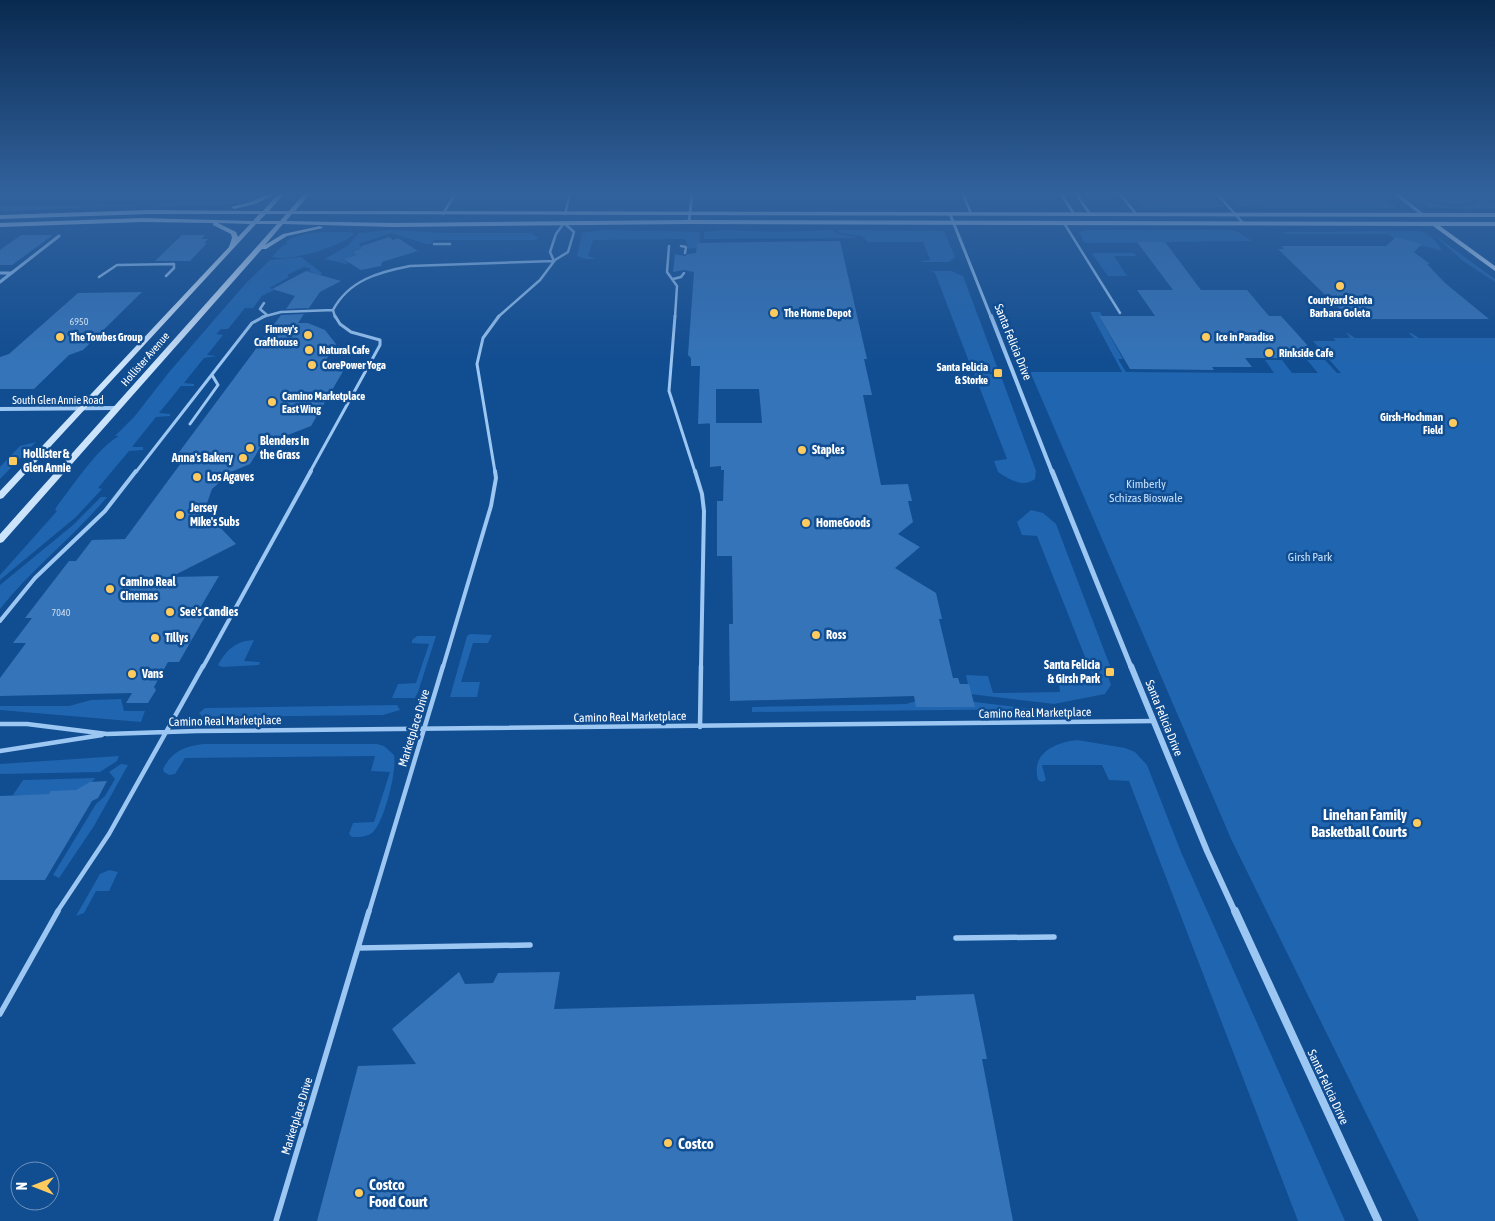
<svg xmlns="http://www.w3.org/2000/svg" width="1495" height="1221" font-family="'Asap Condensed',sans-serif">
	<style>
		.green { fill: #2065af }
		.building { fill: #3574b9 }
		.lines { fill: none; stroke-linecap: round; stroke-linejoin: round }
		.lane-far4 { stroke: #9dc7f3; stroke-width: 2.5 }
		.lane-far3 { stroke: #9dc7f3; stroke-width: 3 }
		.lane-far2 { stroke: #9dc7f3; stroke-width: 4 }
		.lane-far1 { stroke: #9dc7f3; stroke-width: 4.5 }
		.lane { stroke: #9dc7f3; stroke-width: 5.5 }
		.street-far4 { stroke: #9dc7f3; stroke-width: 3 }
		.street-far3 { stroke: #9dc7f3; stroke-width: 4 }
		.street-far2 { stroke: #9dc7f3; stroke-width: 5 }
		.street-far1 { stroke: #9dc7f3; stroke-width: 6 }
		.street { stroke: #9dc7f3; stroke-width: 8 }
		.secondary { fill: #cce3fc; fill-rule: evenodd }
		.poi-dot { fill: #ffcb5f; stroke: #114d91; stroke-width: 2 }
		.labels { text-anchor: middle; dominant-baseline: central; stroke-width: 5; stroke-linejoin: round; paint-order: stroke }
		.number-label { font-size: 10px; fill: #ccdcee }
		.far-poi-label { font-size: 11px; font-weight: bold; fill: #fff; stroke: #114d91; text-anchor: start }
		.far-street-label { font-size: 11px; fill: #fff; stroke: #114d91 }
		.street-label { font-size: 12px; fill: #fff; stroke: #114d91 }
		.poi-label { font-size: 12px; font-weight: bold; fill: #fff; stroke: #114d91; text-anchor: start }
		.park-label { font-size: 12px; fill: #c4e0fd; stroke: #114d91 }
		.near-poi-label { font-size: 15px; font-weight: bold; fill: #fff; stroke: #114d91; text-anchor: start }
	</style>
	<rect width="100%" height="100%" fill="#114d91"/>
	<path class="green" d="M1139,194H1213L1225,207L1143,208L1136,200Z
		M1225,194H1378L1396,208L1239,207Z
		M1416,194H1467L1474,199C1465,211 1435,202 1422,198H1426L1424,195Z
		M1409,196C1430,202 1454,211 1476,204L1479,199L1495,203V209L1431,208Z
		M192,202H243L219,205L112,206L0,212V206L156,205Z
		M389,230L446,233H531L539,238L535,240H434L431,244H427L391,233L359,244L361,248L351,252L355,255L343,259L348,263L346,264L325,259L347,246L359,233Z
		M604,230L700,232V247L689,249L685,239L593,240L588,256L596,259H585L577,256L582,233Z
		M724,230L778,232L832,230L837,234L859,238L704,239V232Z
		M837,230L944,231L955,257L949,262H922L921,261L930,260L923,242H868L862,236L840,233Z
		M1089,230H1231L1238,232L1252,241L1088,243L1084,242L1079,232Z
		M1417,231C1428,233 1438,241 1442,252C1428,244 1403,246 1388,234H1288L1281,232Z
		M347,232L355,233C341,247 290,262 272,257L282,246L288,243L285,242C303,230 327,232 347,232Z
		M1433,234L1495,279V282L1463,261Z
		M1094,253H1134L1136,256H1114L1127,276H1108L1092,254Z
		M301,257L322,273L320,275L308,271L311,269L304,267L287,275L289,277L270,288L274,290L262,296L253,308H245L228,329H221L216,334L223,335L207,355L217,356L204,358L184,383L194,384V386H181L159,413L170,414V416L156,417L132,447H143V450L129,451L98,488L102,489L76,517L0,580V575L57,511L55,510L57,506C73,486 97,448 119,436H115L134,417L170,371L246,283L270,260Z
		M931,271H951L963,276L999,372H973L935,273Z
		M1090,312H1100L1102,316H1099L1123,359H1118L1126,372L1274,373L1265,360H1282L1292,373H1318L1307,360H1325L1337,373H1341L1313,341H1336L1333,338H1350L1346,332L1355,338H1414L1409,333H1411L1419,338H1495V1221H1419L1232,841L1031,374V372H1122Z
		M974,373L995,374L997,379H1002L1036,471L1035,479C1023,488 1010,480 998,472L994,461L1007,459Z
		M36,442L0,479V467L20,446Z
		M101,497H107C74,537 32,568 0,609V585L73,525Z
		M1031,510L1043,513L1056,524L1110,666H1105L1111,685L1105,694L1054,704L970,694L966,675L988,676L993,693L1060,692L1058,678L1093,677L1037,536L1022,535L1017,522Z
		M470,634L492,635L488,643H473L461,682H480L477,697H450L467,636Z
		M417,636H436L418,692L415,698H392L398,684L416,683L429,644L412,643V640Z
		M254,640L244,661L260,662L259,665L222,667L218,665C227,649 236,641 254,640Z
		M121,699L124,711H145L141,722L0,710V706H69L91,700Z
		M920,700H959L1032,709L752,712V707L906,704Z
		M397,705L400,710L383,715L203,717L199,713L205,708Z
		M1077,740L1125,748L1135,752L1147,765L1181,852L1345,1221H1298L1129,781L1109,780L1102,765H1042L1046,780L1042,782L1038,780C1031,753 1054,743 1077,740Z
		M204,744H377L384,746L394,755C397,771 385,818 374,831C369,837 360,837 352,837L349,834L353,823L374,822L390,772L371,771L375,756L185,758L175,774L169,775L164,772L163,769C172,751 185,746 204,744Z
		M119,756L117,761L100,772L0,774V764Z
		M121,764L128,765L94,826L59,878L53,875L96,804L105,796L115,779L109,772Z
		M95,778C80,802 37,795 13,795L23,780Z
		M109,870L118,872L109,891H96L84,913L76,916L100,874Z"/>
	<path class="building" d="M21,235H53L12,265H0V250Z
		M182,235H205L201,239H208L204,243H207L190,261H155Z
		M389,237L393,240L398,238L418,251L382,262L381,266L361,270L343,259L356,255L352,252L362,248L360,247L362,246Z
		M1396,237L1422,244L1414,252L1430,264H1427L1445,283L1489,319H1350L1278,249H1284L1282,246H1386Z
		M840,241L867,359H864L872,395H863L881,485L908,484L912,501H908L913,522L898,534L920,547L895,568L936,593L942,619H939L953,678H958L960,684H969L975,707H916L914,696L730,701L729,624H733L732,556H717V501H723L724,470H721V466L710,467V423H762L759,389H716V423L698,424L700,366H691V358L688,355L694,272L684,270L673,272L675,254L685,256L688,254L696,253L697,243Z
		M1137,242H1165L1201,290H1247L1269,316H1281L1319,358H1245L1252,367H1212L1214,370L1130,369L1099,316H1155L1137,290H1173Z
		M306,271L341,281L320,292L309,308L286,309L295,296L272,289Z
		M142,292L83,350L69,355L34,389H0V357L9,354L78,293Z
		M304,314L298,323H308L325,330L336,344L321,368H345L311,426L262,445L250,464L231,472L212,489L201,520H213L236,544L171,577L219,576L196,615H206L179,662H168L154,687L156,690L148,703H126L132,693L0,696V678L26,643H13L32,618H25L69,561H76L92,540L125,539L184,459H174L281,315Z
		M107,781L98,798L92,801L45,880H0V796L49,794L51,791L76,790L90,782Z
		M459,972L465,984L493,983L498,973L560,972L554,1009L916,1000V996L974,994L987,1059H982L1013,1221H317L358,1066L416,1064L392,1029Z"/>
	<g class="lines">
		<path class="lane-far4" d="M963,194L971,214
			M1061,194L1074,214
			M1076,194L1090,214
			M1120,194L1136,214
			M1217,194L1244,224
			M443,214L455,194
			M565,214L570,194
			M1064,223L1120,313
			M434,244H450
			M669,246L667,272L677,286L675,317
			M681,246L686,247L685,253
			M99,277L117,265L174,264V268L166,276
			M673,279L681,277L684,273
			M264,303L260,309L267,315
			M262,317L281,312L333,310
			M335,317L333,310C349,280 379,272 410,266L554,261
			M498,317L540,280L555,260L568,252L574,232L564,223L556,234L550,252L554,261"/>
		<path class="lane-far3" d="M675,316L669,391L695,472
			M190,424L218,385L212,375
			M136,472L252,323L265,316
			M310,472L380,345V340L351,332L340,324L335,316
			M495,472L477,364L483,338L499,316"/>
		<path class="lane-far2" d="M695,471L702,494L704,511L701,667
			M0,621L35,578L105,511L136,471
			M203,667L311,471
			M443,667L491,506L496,478L495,471"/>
		<path class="lane-far1" d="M0,724H27L107,734L197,731L1154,721
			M700,727L701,666
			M0,751L102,735
			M57,912L109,834L203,666
			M369,912L443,666"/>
		<path class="lane" d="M956,938L1054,937
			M358,948L530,945
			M0,1014L58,911
			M276,1221L369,911"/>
		<path class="street-far4" d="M1396,194L1423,215
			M950,214L991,317
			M689,222L692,194
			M0,273H12
			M0,282L59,236"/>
		<path class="street-far3" d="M991,316L1052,472
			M0,409L116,408"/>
		<path class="street-far2" d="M1052,471L1131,667"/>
		<path class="street-far1" d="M1131,666L1207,851L1235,912"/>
		<path class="street" d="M1235,911L1378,1221"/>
		<path class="secondary" d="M268,194H276L255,204L234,209L231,207L251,202Z
			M278,194H284L269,211H289L304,194H310L295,211L1495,213V217L292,214L286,221L394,223L689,220L1495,222V226H1440L1495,266V271L1433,226L689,224L394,227L283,224L265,245L283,234L320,226L323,228L287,236L266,249H262L3,542L0,543V534L277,224H256L3,498L0,499V491L229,247L232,238L231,234L213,225V223L142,222L0,227V223L142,218L253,221L259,214H149L0,219V215L149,210L263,211ZM266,214H286L280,221H259ZM218,223L250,224L238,237L236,232Z"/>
	</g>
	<linearGradient id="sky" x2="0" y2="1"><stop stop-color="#092a50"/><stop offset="0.53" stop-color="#32629d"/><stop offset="1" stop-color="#32629d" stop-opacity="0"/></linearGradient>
	<rect width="1495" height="365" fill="url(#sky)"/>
	<g class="poi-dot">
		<circle cx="1340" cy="286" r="5"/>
		<circle cx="774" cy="313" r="5"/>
		<circle cx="308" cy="335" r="5"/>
		<circle cx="60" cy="337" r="5"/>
		<circle cx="1206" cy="337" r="5"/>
		<circle cx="309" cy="350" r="5"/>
		<circle cx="1269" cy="353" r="5"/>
		<circle cx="312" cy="365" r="5"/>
		<rect x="993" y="368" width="10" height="10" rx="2.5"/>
		<circle cx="272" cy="402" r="5"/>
		<circle cx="1453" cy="423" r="5"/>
		<circle cx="250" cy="448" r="5"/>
		<circle cx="802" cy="450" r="5"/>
		<circle cx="243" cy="458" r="5"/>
		<rect x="8" y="456" width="10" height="10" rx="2.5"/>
		<circle cx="197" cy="477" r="5"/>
		<circle cx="180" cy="515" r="5"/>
		<circle cx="806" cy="523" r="5"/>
		<circle cx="110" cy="589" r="5"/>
		<circle cx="170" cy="612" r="5"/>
		<circle cx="816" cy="635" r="5"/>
		<circle cx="155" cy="638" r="5"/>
		<rect x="1105" y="667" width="10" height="10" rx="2.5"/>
		<circle cx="132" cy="674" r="5"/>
		<circle cx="1417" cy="823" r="5"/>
		<circle cx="668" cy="1143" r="5"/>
		<circle cx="359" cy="1193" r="5"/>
	</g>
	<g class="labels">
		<g class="number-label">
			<text x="79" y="321">6950</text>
			<text x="61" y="612">7040</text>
		</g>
		<g class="far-poi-label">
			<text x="1340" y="300" text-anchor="middle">Courtyard Santa<tspan x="1340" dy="13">Barbara Goleta</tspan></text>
			<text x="784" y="313">The Home Depot</text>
			<text x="298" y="329" text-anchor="end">Finney's<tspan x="298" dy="13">Crafthouse</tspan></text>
			<text x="70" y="337">The Towbes Group</text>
			<text x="1216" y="337">Ice in Paradise</text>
			<text x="319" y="350">Natural Cafe</text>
			<text x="1279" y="353">Rinkside Cafe</text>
			<text x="322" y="365">CorePower Yoga</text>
			<text x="988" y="367" text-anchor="end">Santa Felicia<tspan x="988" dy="13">&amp; Storke</tspan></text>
			<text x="282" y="396">Camino Marketplace<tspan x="282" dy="13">East Wing</tspan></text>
			<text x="1443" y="417" text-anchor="end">Girsh-Hochman<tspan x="1443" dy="13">Field</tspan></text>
		</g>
		<g class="far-street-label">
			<text transform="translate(145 359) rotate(-49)">Hollister Avenue</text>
			<text x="58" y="400">South Glen Annie Road</text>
		</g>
		<g class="street-label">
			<text transform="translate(1013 342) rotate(68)">Santa Felicia Drive</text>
			<text transform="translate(1035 713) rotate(-1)">Camino Real Marketplace</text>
			<text transform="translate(630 717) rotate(-1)">Camino Real Marketplace</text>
			<text transform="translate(1164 718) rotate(68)">Santa Felicia Drive</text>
			<text transform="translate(225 721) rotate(-1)">Camino Real Marketplace</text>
			<text transform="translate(414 728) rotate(-73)">Marketplace Drive</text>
			<text transform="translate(1328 1087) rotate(65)">Santa Felicia Drive</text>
			<text transform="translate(297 1116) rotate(-73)">Marketplace Drive</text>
		</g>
		<g class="poi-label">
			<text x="260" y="441">Blenders in<tspan x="260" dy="14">the Grass</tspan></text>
			<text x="812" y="450">Staples</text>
			<text x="23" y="454">Hollister &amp;<tspan x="23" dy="14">Glen Annie</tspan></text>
			<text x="233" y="458" text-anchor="end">Anna's Bakery</text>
			<text x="207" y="477">Los Agaves</text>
			<text x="190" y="508">Jersey<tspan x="190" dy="14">Mike's Subs</tspan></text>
			<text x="816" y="523">HomeGoods</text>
			<text x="120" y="582">Camino Real<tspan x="120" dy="14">Cinemas</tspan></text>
			<text x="180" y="612">See's Candies</text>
			<text x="826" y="635">Ross</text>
			<text x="165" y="638">Tillys</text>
			<text x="1100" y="665" text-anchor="end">Santa Felicia<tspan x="1100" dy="14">&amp; Girsh Park</tspan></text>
			<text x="142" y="674">Vans</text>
		</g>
		<g class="park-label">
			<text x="1146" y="484">Kimberly<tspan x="1146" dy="14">Schizas Bioswale</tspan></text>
			<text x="1310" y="557">Girsh Park</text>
		</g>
		<g class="near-poi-label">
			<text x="1407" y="814" text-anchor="end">Linehan Family<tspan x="1407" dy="17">Basketball Courts</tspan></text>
			<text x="678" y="1143">Costco</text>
			<text x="369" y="1184">Costco<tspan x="369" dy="17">Food Court</tspan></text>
		</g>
	</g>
	<g transform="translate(35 1186) rotate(270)"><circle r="24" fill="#114d91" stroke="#7094bd"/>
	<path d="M0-4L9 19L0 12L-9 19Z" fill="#ffcb5f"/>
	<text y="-8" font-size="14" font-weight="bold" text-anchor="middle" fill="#ffffff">N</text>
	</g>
</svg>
